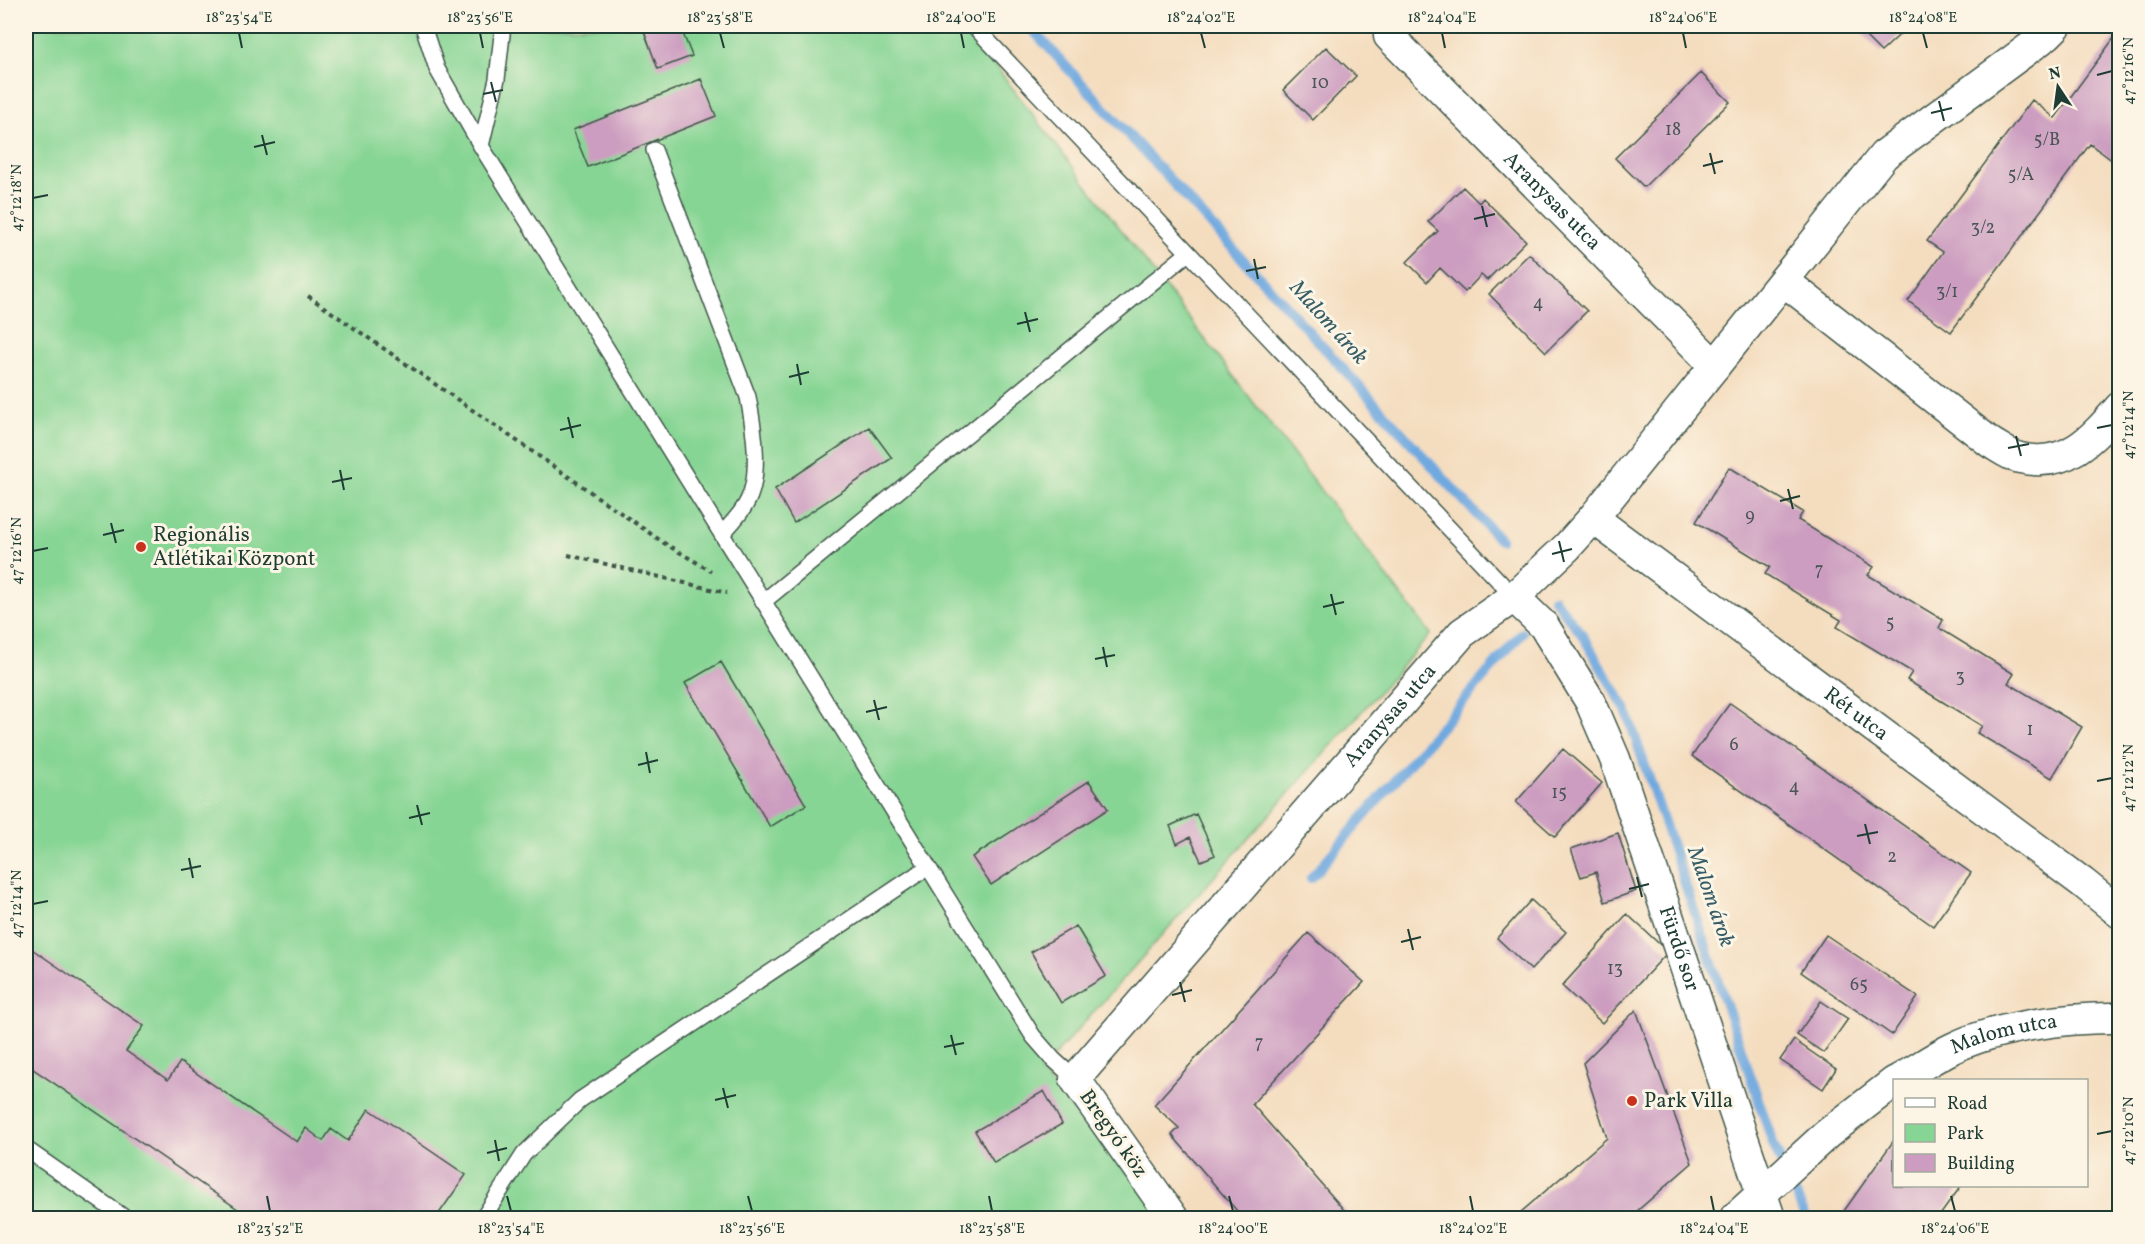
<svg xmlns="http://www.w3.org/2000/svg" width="2145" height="1244" font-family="Vollkorn,serif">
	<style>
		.green { fill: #87d594; stroke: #538964; stroke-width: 1.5 }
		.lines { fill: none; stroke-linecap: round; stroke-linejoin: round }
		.stream { stroke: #6fa9df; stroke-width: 10 }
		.building { fill: #cc9dc0 }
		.lane-casing { stroke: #3f5549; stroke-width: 18 }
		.street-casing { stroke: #3f5549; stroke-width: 33 }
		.path { stroke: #3f5549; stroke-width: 4; stroke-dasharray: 4.5 4.5; stroke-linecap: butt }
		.lane { stroke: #fff; stroke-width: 15 }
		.street { stroke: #fff; stroke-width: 30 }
		.ticks { fill: none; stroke: #1f3d34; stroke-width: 2 }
		.poi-dot { fill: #c8321e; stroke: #fcf5e5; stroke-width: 2 }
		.labels { text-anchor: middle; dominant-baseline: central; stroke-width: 6; stroke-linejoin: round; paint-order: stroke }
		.number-label { font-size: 18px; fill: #4a5557 }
		.street-label { font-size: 21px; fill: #1f3d34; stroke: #fcf5e5 }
		.poi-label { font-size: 21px; fill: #1f3d34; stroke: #fcf5e5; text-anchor: start }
		.water-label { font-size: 22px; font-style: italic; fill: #375d67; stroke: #fcf5e5 }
		.neatline { fill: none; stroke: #1f3d34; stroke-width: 2 }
		.ticks-label { font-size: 15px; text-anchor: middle; fill: #1f3d34 }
	</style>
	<rect width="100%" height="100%" fill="#fcf5e5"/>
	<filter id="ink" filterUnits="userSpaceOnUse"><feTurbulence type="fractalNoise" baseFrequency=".0167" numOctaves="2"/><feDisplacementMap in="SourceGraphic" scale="12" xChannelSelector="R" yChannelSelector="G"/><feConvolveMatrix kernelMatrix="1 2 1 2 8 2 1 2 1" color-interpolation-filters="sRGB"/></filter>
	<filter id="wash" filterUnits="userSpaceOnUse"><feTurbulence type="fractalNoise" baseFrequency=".008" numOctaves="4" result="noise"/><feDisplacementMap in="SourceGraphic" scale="24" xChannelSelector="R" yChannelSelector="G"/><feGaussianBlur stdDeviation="1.35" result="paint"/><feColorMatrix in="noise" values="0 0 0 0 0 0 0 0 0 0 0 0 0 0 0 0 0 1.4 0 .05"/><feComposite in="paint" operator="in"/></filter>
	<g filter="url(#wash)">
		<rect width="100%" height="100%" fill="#f4ddbf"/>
		<path class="green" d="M26,26H965L1431,634L1040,1072L1168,1218H26Z"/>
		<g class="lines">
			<path class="stream" d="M1029,26L1500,540
				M1554,599L1581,633L1626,710L1774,1146L1806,1218
				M1311,878L1522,633"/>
		</g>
		<g id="blocks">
			<path class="building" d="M642,26H680L692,56L658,69Z
				M1855,26H1909L1881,52Z
				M2120,30V152L2113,161L2090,144L1951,332L1908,301L1943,252L1927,241L2032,100L2055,118Z
				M1326,47L1356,76L1313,120L1283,90Z
				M1701,73L1730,102L1644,187L1615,158Z
				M701,79L716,116L588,167L573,130Z
				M1463,187L1479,203L1483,198L1526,241L1487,280L1481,275L1465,292L1440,268L1427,282L1407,262L1438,231L1428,222Z
				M1529,254L1587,311L1546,352L1489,294Z
				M869,427L892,458L794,523L775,489Z
				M1729,467L1803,512L1798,520L1874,567L1868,575L1943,620L1939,628L2014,674L2008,683L2082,727L2052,778L1977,733L1982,726L1907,680L1912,672L1837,627L1841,620L1765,574L1770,567L1696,522Z
				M721,662L806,805L770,827L685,683Z
				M1730,703L1971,873L1933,926L1692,756Z
				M1563,749L1602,783L1555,837L1516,802Z
				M1089,781L1108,809L991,885L972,857Z
				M1196,814L1215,855L1201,861L1190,837L1177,844L1170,826Z
				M1618,833L1636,891L1605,902L1596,872L1581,877L1571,849Z
				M1531,900L1566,932L1531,970L1497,938Z
				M1627,914L1668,952L1602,1023L1562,986Z
				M1076,926L1106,976L1061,1003L1031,952Z
				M1308,933L1364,982L1252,1104L1351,1218H1243L1172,1135L1179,1128L1154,1105Z
				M1826,935L1918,997L1892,1035L1801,972Z
				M26,945L144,1026L126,1051L168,1080L180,1062L297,1142L306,1128L323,1141L331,1129L348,1141L369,1109L466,1175L436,1218H251L26,1064Z
				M1821,1001L1848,1019L1824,1053L1797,1035Z
				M1636,1010L1692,1163L1629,1218H1514L1607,1138L1583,1063Z
				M1794,1040L1836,1069L1823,1089L1780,1060Z
				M1044,1091L1062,1124L994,1163L975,1131Z
				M1894,1140V1186H1961L1938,1218H1839Z"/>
		</g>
	</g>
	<g filter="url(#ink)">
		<use href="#blocks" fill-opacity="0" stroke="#3f5549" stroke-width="1.5"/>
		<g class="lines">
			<defs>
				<path id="lane" d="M423,26L437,69L481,146L1033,1036L1053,1059L1075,1079
					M974,26L1514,597
					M481,146L497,79L503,26
					M654,150L748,397C754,428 762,477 746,504C740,515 730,525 722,534
					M763,602L1188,253
					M26,1149L125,1218
					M483,1218L524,1154L580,1100L928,867"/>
				<g id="street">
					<path id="s1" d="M1389,36L1715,366"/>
					<path d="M1784,281L1991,443C2000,448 2010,456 2020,458C2067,469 2093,438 2120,407"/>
					<path id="s2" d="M1593,518L2083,883L2120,913"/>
					<path id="s3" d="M1514,597L1544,626L1590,701L1615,759L1770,1218"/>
					<path id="s4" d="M1898,1080C1916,1070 1934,1057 1953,1048C1998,1026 2070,1017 2120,1018"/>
					<path id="s5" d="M1173,1218L1075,1079L1462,633L1514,597L1567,547L1593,518L1884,155L2047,35L2056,26"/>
					<path d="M1735,1218L1827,1134L1894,1082"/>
				</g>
			</defs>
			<use href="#lane" class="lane-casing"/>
			<use href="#street" class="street-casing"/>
			<path class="path" d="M308,296L664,543L711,571
				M568,555L727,593"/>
			<use href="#lane" class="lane"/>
			<use href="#street" class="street"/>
		</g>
	</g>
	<path class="ticks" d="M239,33L242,48M480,33L483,48M720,33L724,48M961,33L964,48M1201,33L1205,48M1442,33L1445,48M1683,33L1686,48M1923,33L1927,48M2097,75L2112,71M491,82L496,102M483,94L503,90M1939,101L1944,121M1931,113L1952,108M262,135L267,155M254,147L275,142M1710,153L1715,174M1703,166L1723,161M33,198L48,195M1482,206L1487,227M1474,219L1495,214M1254,259L1258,279M1246,271L1266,267M1025,312L1030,332M1017,324L1038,319M797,364L801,385M789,377L809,372M568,417L573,438M2097,428L2112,425M560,430L581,425M2016,436L2021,456M2008,448L2029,444M340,470L344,490M332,482L352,478M1788,489L1793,509M1780,501L1800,496M111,523L116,543M103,535L124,530M1559,541L1564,562M33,551L48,548M1552,554L1572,549M1331,594L1336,615M1323,607L1344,602M1103,647L1107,667M1095,659L1115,655M874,700L879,720M866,712L887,707M646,752L650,773M638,765L658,760M2097,781L2112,778M417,805L422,825M409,818L430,813M1865,824L1870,844M1857,836L1878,832M189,858L193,878M181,870L201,866M1637,877L1642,897M1629,889L1649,884M33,904L48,901M1408,929L1413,950M1401,942L1421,937M1180,982L1185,1002M1172,995L1192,990M951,1035L956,1055M944,1047L964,1043M723,1088L728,1108M715,1100L736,1095M2097,1134L2112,1131M495,1140L499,1161M487,1153L507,1148M267,1196L270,1211M507,1196L511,1211M748,1196L752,1211M989,1196L992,1211M1229,1196L1233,1211M1470,1196L1473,1211M1711,1196L1714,1211M1951,1196L1955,1211"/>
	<g class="poi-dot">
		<circle cx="141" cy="547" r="6"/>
		<circle cx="1632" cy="1101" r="6"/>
	</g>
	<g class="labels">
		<g class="number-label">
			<text x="1320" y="83">10</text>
			<text x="1673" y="130">18</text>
			<text x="2047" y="140">5/B</text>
			<text x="2021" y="175">5/A</text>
			<text x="1983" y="228">3/2</text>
			<text x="1947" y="292">3/1</text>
			<text x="1538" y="303">4</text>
			<text x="1750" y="516">9</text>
			<text x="1819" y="570">7</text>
			<text x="1890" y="623">5</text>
			<text x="1960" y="677">3</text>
			<text x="2030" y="730">1</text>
			<text x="1734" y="745">6</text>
			<text x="1794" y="787">4</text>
			<text x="1559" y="793">15</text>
			<text x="1892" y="857">2</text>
			<text x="1615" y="969">13</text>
			<text x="1859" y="985">65</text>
			<text x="1259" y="1043">7</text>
		</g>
		<g class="street-label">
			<text stroke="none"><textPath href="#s1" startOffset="232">Aranysas utca</textPath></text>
			<text stroke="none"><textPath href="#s2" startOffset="328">Rét utca</textPath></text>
			<text stroke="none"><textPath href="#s5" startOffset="651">Aranysas utca</textPath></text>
			<text stroke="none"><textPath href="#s3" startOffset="393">Fürdő sor</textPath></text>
			<text stroke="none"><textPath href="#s4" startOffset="117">Malom utca</textPath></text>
			<text transform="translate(1113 1134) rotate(55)">Bregyó köz</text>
		</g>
		<g class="poi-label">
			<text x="153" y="535">Regionális<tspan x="153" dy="24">Atlétikai Központ</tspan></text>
			<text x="1644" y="1101">Park Villa</text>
		</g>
		<g class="water-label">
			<text transform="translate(1328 323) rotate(48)">Malom árok</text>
			<text transform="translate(1710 897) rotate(71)">Malom árok</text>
		</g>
	</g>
	<rect width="2145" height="1244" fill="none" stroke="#fcf5e5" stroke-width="66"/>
	<rect x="1893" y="1079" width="195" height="108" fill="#fcf5e5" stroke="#a4ab9e" stroke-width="1.5"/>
	<rect x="1905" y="1098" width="30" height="9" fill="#ffffff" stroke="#a4ab9e" stroke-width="1.5"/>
	<text x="1947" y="1109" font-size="18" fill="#1f3d34">Road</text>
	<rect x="1905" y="1124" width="30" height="18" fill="#87d594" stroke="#a4ab9e" stroke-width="1.5"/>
	<text x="1947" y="1139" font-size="18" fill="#1f3d34">Park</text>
	<rect x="1905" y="1154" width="30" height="18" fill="#cc9dc0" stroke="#a4ab9e" stroke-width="1.5"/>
	<text x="1947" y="1169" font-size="18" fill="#1f3d34">Building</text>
	<g transform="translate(2058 87) rotate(347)" stroke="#fcf5e5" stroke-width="4.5" paint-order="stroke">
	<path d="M0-4.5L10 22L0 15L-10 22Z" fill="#1f3d34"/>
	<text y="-9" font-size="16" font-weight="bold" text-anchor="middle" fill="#1f3d34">N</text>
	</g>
	<rect x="33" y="33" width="2079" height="1178" class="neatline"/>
	<g class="ticks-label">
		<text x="239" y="22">18°23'54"E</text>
		<text x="480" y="22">18°23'56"E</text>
		<text x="720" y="22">18°23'58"E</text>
		<text x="961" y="22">18°24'00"E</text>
		<text x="1201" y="22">18°24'02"E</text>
		<text x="1442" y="22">18°24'04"E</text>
		<text x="1683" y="22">18°24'06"E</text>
		<text x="1923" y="22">18°24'08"E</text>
		<text transform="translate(2128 71) rotate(-90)" y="5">47°12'16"N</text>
		<text transform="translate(16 198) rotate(-90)" y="5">47°12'18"N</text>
		<text transform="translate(2128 425) rotate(-90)" y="5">47°12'14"N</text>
		<text transform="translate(16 551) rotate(-90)" y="5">47°12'16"N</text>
		<text transform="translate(2128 778) rotate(-90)" y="5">47°12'12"N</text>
		<text transform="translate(16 904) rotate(-90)" y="5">47°12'14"N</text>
		<text transform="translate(2128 1131) rotate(-90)" y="5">47°12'10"N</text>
		<text x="270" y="1233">18°23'52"E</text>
		<text x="511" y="1233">18°23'54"E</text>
		<text x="752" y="1233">18°23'56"E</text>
		<text x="992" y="1233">18°23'58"E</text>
		<text x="1233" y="1233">18°24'00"E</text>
		<text x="1473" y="1233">18°24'02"E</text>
		<text x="1714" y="1233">18°24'04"E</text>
		<text x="1955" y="1233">18°24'06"E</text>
	</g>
</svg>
